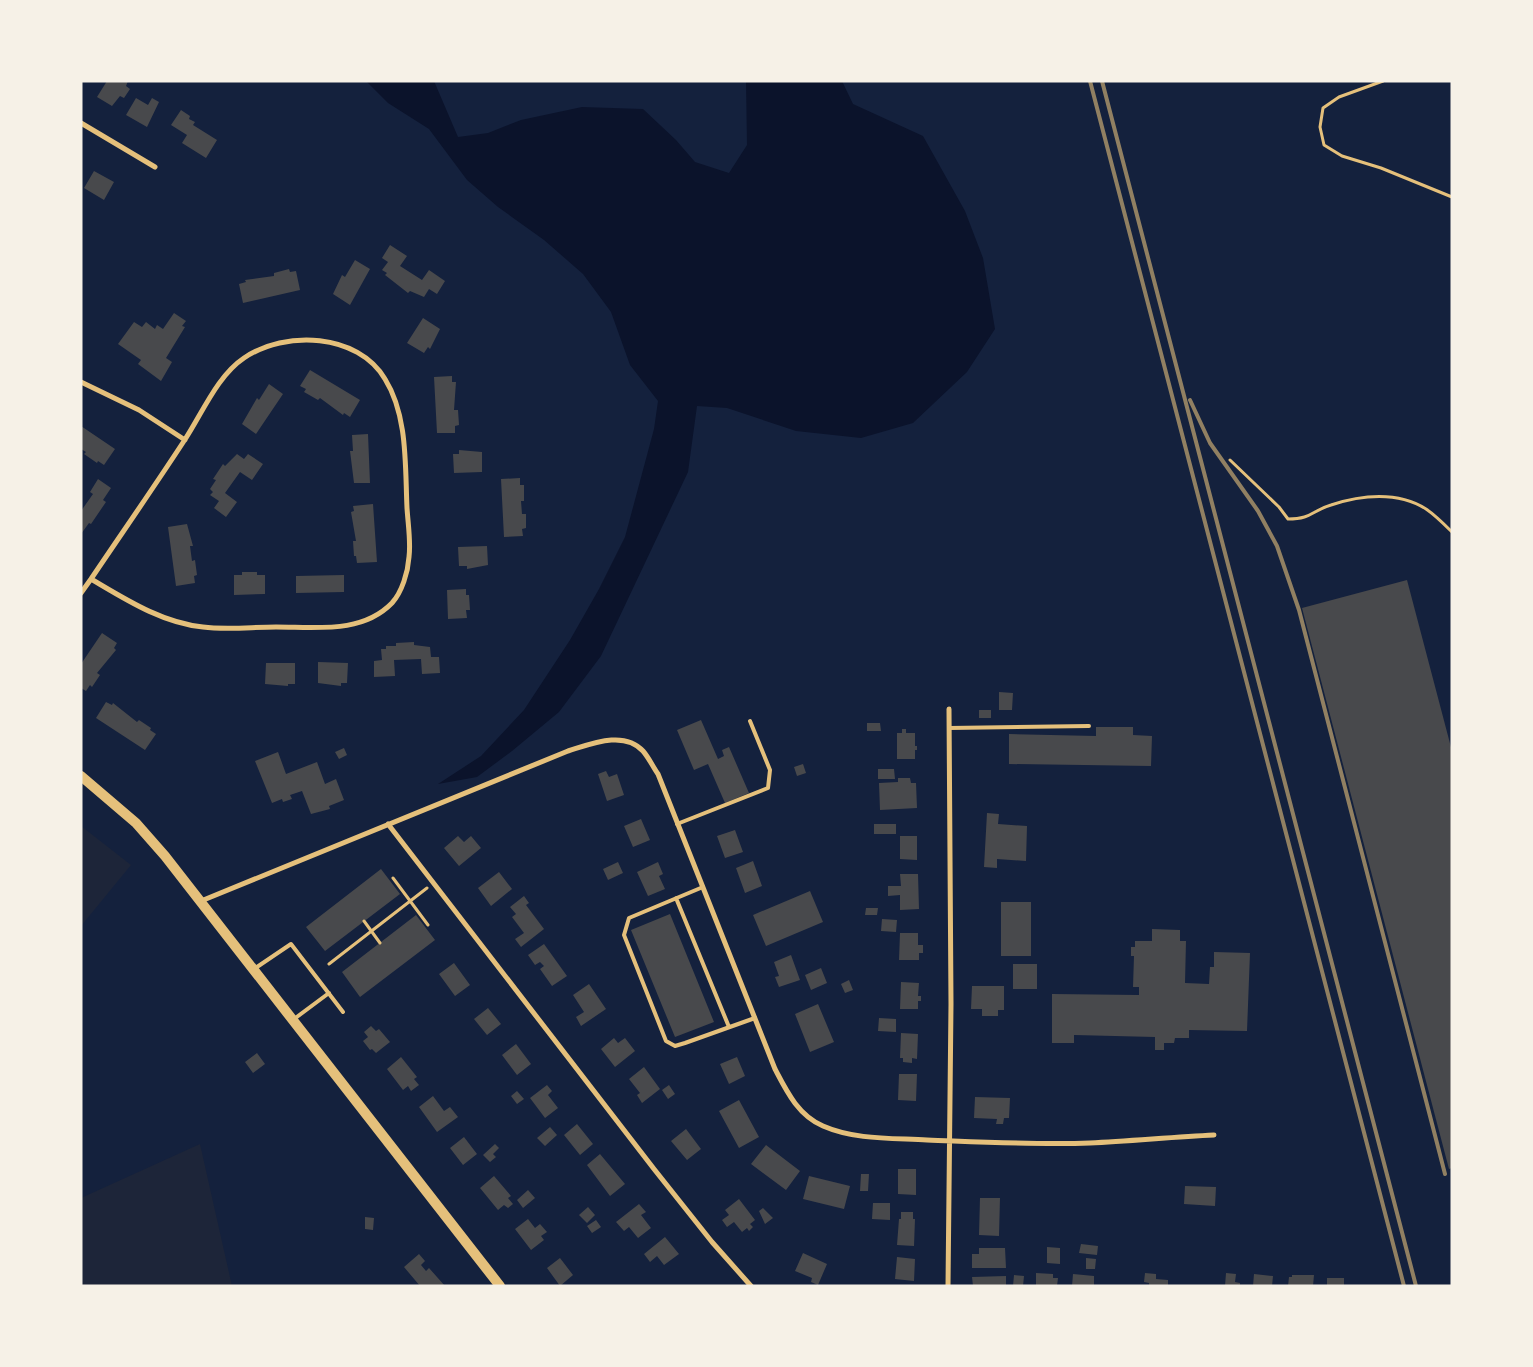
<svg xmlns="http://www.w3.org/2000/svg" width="1533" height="1367" font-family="'Alegreya Sans',sans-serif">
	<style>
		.green { fill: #1d2539 }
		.water { fill: #0b132b }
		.building { fill: #48494c }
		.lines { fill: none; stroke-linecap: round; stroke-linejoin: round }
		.path { stroke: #e5c07b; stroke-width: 3 }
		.service { stroke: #e5c07b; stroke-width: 4 }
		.minor { stroke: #e5c07b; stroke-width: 5 }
		.secondary { stroke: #e5c07b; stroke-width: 10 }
		.rail { stroke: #918062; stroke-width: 4 }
	</style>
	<rect width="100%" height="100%" fill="#14213d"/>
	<path class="green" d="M81,826L131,865L81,926Z
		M200,1144L232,1286H81V1198Z"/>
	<path class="water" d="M366,81H434L458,137L488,133L521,120L582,107L643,109L676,140L695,162L729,173L747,145L746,81H842L853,104L923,136L965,211L983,258L995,329L967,372L913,423L861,438L796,431L727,408L697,406L688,472L601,656L559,712L512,751L477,777L438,784L481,756L524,710L570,640L599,589L625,537L654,429L658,401L630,365L611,312L583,274L544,240L498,207L467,180L429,129L388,103Z"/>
	<path class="building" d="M107,81H128L126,86L130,89L124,98L120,96L112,106L97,97Z
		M136,98L148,105L152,98L159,102L147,127L126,115Z
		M181,110L190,116L189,119L195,122L193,125L217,140L206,158L182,143L187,135L171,125Z
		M94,171L114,182L104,200L84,188Z
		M390,245L407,256L400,266L422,280L429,270L445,281L437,294L429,289L424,297L410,291L408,293L385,275L387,273L382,270L388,262L382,258Z
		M355,260L370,269L350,305L333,294L342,275L345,277Z
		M289,269L290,272L296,271L300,290L243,303L239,284L246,282L245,280L274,276V273Z
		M174,313L186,321L182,326L185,327L166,358L172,362L161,381L138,364L141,360L118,344L134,322L142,327L146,322L155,329L157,325L163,329Z
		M423,318L440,329L430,349L428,347L424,353L407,343Z
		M310,370L360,400L350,417L344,413L343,415L320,398L318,400L304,392L306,389L300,386Z
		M452,376V382H456L454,410H458L459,425L455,426V433H437L434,377Z
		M269,384L283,394L256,434L242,424L257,398L259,400Z
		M81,426L115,449L104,465L98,461L97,463L84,454L86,452L81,449Z
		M368,434L370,483H354L350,451H353L352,435Z
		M459,450L482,452V472L454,473L453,454H459Z
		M237,454L244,459L248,454L263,464L252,480L240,472L225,493L237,502L226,517L214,508L219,501L210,495L213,492L210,489L216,480L213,479L223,464L225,466Z
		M520,478V485H524V501H521L522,514H526V528L522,529L523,536L504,537L501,479Z
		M98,479L111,488L103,500L106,502L91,524L89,523L81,534V511L93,494L90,492Z
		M373,504L377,562L357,563L356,556H354L353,541H356L351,512L354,511L353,506Z
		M187,524L193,546H190L192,561L195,560L197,575L194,576L195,583L176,586L168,527Z
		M487,546L488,565L467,569V566H459L458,547Z
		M242,572H257V575H265V594L234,595V575H242Z
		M344,575V592L296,593V576Z
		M1407,580L1452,751V1168L1449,1169L1302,608Z
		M466,589V595H469L470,610H466L467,618L448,619L447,590Z
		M102,633L117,643L114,648L116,650L97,673L100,675L92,687L90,685L86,691L81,688V664Z
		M414,642V645L430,647L431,657H439L440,673L422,674L421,659L394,660L395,676L374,677V661L382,660L381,649H386V646H396V643Z
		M318,662L348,663L347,683H341V686L318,683Z
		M266,663H295V684H288V686L265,684Z
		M999,692L1013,693L1012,710H999Z
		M106,702L112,705L113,703L137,722L139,720L151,728L150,730L156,734L145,750L96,718Z
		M979,710H991V718H979Z
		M701,720L718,759L724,756L722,750L729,747L749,793L725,803L708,764L694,770L677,730Z
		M867,723H880L881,731H867Z
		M1096,727H1133V735L1152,736L1151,766L1009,764V734L1096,736Z
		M902,729H906V733H915V746H917V750H915V759H897V733H902Z
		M344,748L347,755L339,759L335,752Z
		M278,752L286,774L317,762L325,784L336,779L344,800L329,806L330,809L311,814L302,791L290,795L292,799L283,802L282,799L272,803L255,761Z
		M803,764L806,773L797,776L794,767Z
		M878,769H894L895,779H878Z
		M606,771L609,777L617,774L624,795L607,801L598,774Z
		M898,778H910L911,783H916L917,808L880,810L879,783L898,782Z
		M987,813L999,814L998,824L1027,826L1026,861L997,859V868L984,867Z
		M641,819L650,840L633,847L624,826Z
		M874,824H896V834H874Z
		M735,830L743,852L725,858L717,836Z
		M458,836L464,842L471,836L481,848L459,866L444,848Z
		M900,836H917V860L900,859Z
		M753,861L762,886L745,893L736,868Z
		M618,862L623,873L608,880L603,869Z
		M658,862L663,874L659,876L665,889L648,896L637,872Z
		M381,869L400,894L325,951L306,927Z
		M499,872L512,889L491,906L478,888Z
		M900,874H918L919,909L900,910V895L888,896V886H901Z
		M810,891L823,922L766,946L753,915Z
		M524,896L529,903L526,905L544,929L521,947L515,939L524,933L512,917L516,914L510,907Z
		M1001,902H1031V956H1001Z
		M866,908H878L877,915H865Z
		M670,914L714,1022L675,1037L631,930Z
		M416,915L435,940L360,997L342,972Z
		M882,919L897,920L896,932L881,931Z
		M1152,929L1180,930V941H1186L1185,983L1209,984L1210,967H1214V952L1250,953L1247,1031L1189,1030V1038H1175L1174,1043H1164V1050H1155V1037L1074,1035V1043H1052V994L1139,995V987H1133L1134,956H1131V947H1135V941H1152Z
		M900,933H918V945H923V953H919V960H899Z
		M544,944L567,976L552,986L540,969L544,966L540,962L535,965L528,955Z
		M791,955L800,980L779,987L775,977L779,976L774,962Z
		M454,963L470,985L455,996L439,974Z
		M1013,964H1037V989H1013Z
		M821,968L827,983L811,990L805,975Z
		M849,980L853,990L845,993L841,984Z
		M901,982L919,983L918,996H921V1001H918V1009H900Z
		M589,984L606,1009L581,1026L576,1017L584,1012L573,995Z
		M972,986H1004V1010H998V1016H982V1009H971Z
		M818,1004L834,1042L810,1052L795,1014Z
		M488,1008L501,1024L487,1035L474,1019Z
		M879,1018L896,1019V1032L878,1031Z
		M371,1026L376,1031L379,1029L390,1042L376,1053L372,1049L370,1050L363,1041L368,1037L364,1032Z
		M901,1033L918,1034L917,1059L912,1058V1063L903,1062V1058H900Z
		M614,1038L618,1043L625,1038L635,1051L615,1067L601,1049Z
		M516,1044L531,1064L517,1075L502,1055Z
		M257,1053L265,1064L253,1073L245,1062Z
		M401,1057L417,1077L414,1079L419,1085L411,1091L408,1086L403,1090L387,1069Z
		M737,1057L745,1076L729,1084L720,1064Z
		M644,1067L660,1089L642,1103L637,1095L640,1093L629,1079Z
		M899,1074H917L916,1101L898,1100Z
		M547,1085L552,1091L548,1095L558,1108L545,1118L530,1098Z
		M669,1085L675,1094L668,1099L662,1090Z
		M517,1091L524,1099L517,1104L511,1096Z
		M433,1096L444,1111L450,1107L458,1117L437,1132L419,1107Z
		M975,1097L1010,1098L1009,1118H1004L1003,1124H996L997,1119L974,1118Z
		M739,1100L759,1137L739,1148L719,1111Z
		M577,1124L593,1144L580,1155L564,1135Z
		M550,1127L557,1135L545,1146L537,1138Z
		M686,1129L701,1149L687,1160L671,1141Z
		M464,1137L477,1154L463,1165L450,1148Z
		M495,1144L499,1148L493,1154L496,1157L490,1162L483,1155Z
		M766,1145L800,1171L786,1190L751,1164Z
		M600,1154L625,1184L610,1196L587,1165Z
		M898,1169H916V1195L898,1194Z
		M861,1174H869L868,1191H860Z
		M494,1176L511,1196L508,1198L513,1204L508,1208L504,1205L498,1210L480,1188Z
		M809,1176L850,1186L844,1209L803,1199Z
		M1185,1186L1216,1187L1215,1206L1184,1204Z
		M528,1190L535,1198L523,1208L517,1200Z
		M980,1198H1000L999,1236L979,1235Z
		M739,1199L755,1220L750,1224L753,1227L749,1231L747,1228L742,1232L734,1222L727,1227L722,1220L729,1215L725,1210Z
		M873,1203H890V1220L872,1219Z
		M639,1204L646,1212L641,1215L651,1228L638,1238L629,1227L624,1231L616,1222Z
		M588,1207L595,1215L587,1223L579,1215Z
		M763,1208L773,1218L765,1224L759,1211Z
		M901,1212H913V1219H915L914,1246L897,1245L899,1219H901Z
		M365,1217L374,1218L373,1230L365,1229Z
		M528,1219L535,1228L540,1224L547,1232L541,1236L544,1240L531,1250L515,1229Z
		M596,1220L601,1227L592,1233L587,1226Z
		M665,1237L679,1254L664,1265L657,1256L650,1262L644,1254Z
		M1081,1244L1098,1246L1097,1255L1079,1253Z
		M1047,1247L1060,1248V1264L1047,1263Z
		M979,1248H1005L1006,1268H972V1254H979Z
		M803,1253L827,1264L818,1285L811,1282L812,1278L795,1271Z
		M419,1254L425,1261L421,1265L426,1271L429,1268L445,1286H420L404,1267Z
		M897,1257L915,1259L914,1281L895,1279Z
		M560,1258L573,1275L560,1286L547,1268Z
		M1086,1258L1096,1259L1095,1269H1086Z
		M1036,1273L1053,1274V1278H1058L1057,1286H1036Z
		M1145,1273L1156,1274V1279L1168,1280V1286H1149V1283L1144,1282Z
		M1226,1273L1236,1274L1235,1282L1240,1283V1286H1225Z
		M1073,1274L1094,1276V1286H1072Z
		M1254,1274L1273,1276L1272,1286H1253Z
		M1014,1275L1024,1276L1023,1286H1013Z
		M1292,1275H1314L1313,1286H1288L1289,1277H1292Z
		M1006,1276V1286H973L972,1277Z
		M1327,1278H1344V1286H1327Z"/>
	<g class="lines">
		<path class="path" d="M1383,81L1339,97L1323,108L1320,127L1324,145L1342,156L1381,168L1452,197
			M1230,460L1279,507L1288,519C1312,519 1311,511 1331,505C1361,495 1398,491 1426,509C1435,515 1444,524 1452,532
			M393,878L428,925
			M364,921L380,943
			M329,964L427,888"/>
		<path class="service" d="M949,728L1089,726
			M677,824L768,788L770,770L750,721
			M703,887L629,918L624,935L666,1041L675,1046L685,1043L755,1018
			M676,898L729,1027
			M254,969L291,944L343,1012
			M294,1019L329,993"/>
		<path class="minor" d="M81,123L155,167
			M81,382L139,410L185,440
			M81,593L91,579C122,533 154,487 184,441C202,414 217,376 244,358C285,330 358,333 385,379C408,416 405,466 407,508C408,524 411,542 409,557C408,572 402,592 392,603C362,634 316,627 276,627C252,627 226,630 203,627C162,623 125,599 91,579
			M388,824L654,1169L712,1242L751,1286
			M201,901L568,751C591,744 624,730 643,751C649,758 653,767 658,774L775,1069C787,1092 798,1115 823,1126C855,1140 892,1138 927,1140C981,1142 1036,1145 1090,1143C1131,1141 1173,1137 1214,1135
			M948,1286L951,1004L949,709"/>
		<path class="secondary" d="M81,776L136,823L165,856L500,1286"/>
		<path class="rail" d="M1090,81L1404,1286
			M1102,81L1416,1286
			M1190,400L1210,443L1258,511L1277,546L1299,610L1445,1174"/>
	</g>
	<rect width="1533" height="1367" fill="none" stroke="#f6f1e7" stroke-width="165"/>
</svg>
